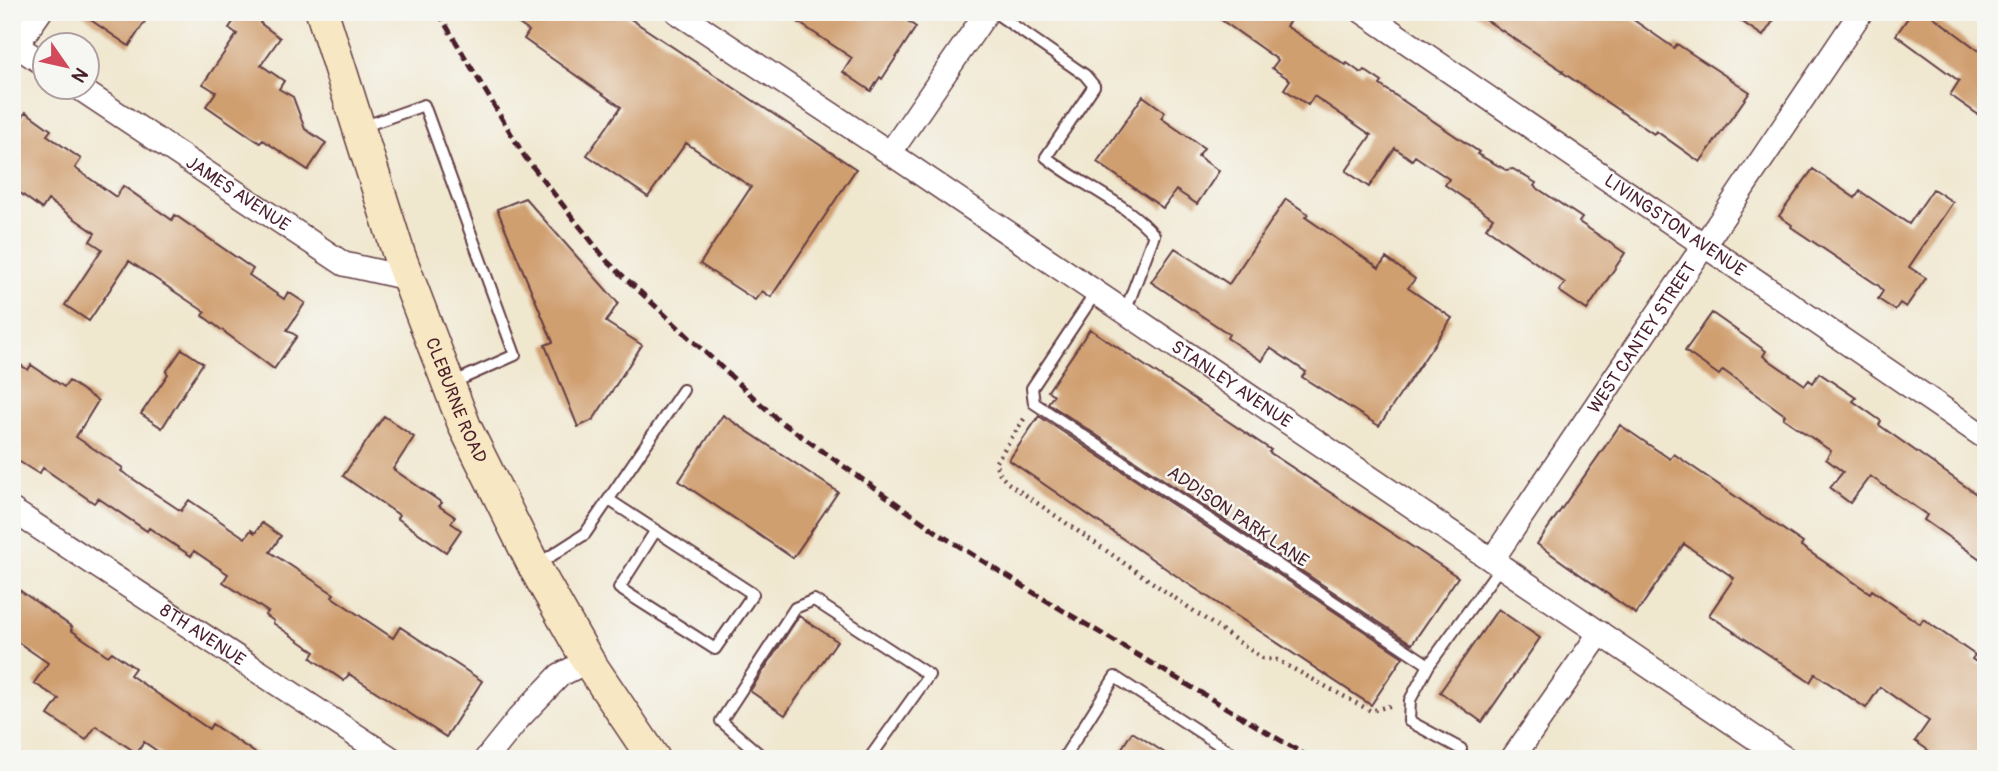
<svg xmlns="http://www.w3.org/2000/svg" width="1998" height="771" font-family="Pangolin,sans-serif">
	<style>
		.building { fill: #d09f70 }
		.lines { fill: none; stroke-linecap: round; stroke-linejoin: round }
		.lane-casing { stroke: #633d44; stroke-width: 14 }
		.street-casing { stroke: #633d44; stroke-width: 26 }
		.secondary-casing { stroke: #633d44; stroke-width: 35 }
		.path { stroke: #633d44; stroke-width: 4.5; stroke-dasharray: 2 5; stroke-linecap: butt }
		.lane { stroke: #fff; stroke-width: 10 }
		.street { stroke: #fff; stroke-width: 23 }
		.secondary { stroke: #f8e7c3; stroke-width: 32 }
		.rail { stroke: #4a1f2b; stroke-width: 5; stroke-dasharray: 10 5; stroke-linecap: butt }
		.labels { text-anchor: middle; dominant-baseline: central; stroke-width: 5; stroke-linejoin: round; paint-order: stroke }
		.street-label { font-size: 18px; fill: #4a1f2b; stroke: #f6f6f2 }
	</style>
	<rect width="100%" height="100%" fill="#f6f6f2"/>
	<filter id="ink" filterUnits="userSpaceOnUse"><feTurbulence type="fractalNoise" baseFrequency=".0143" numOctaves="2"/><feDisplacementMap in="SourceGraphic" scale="14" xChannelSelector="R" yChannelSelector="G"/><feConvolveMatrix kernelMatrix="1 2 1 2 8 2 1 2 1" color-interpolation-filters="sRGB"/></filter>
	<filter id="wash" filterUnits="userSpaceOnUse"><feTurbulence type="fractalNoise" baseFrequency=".00686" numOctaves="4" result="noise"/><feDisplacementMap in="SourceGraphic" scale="28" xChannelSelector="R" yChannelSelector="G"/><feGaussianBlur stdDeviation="1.57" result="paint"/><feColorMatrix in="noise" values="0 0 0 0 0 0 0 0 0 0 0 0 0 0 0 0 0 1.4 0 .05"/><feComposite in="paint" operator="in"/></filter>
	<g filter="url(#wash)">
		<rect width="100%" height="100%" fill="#f0e7cf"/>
		<g id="blocks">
			<path class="building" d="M79,12H151L129,46Z
				M240,12H268L260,23L280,38L261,65L284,81L279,89L293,97L305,129L326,143L308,170L263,140L260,143L206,106L216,92L203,84L237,34L229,28Z
				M502,12H620L856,169L771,297L762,291L755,300L700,264L751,187L686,143L648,197L587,155L621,107L524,39L529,31Z
				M783,12H895L916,27L882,79L880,77L871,91L843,72L852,58Z
				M1210,12H1277L1290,21L1286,26L1346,65L1347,63L1361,73L1364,70L1382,82L1380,85L1479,152L1477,154L1506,170L1513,169L1536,183L1534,186L1582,218L1579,222L1625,253L1587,310L1559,291L1565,283L1486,228L1493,218L1445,185L1449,179L1415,156L1412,160L1395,148L1369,187L1346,171L1371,135L1314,96L1308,105L1284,89L1290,80L1272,68L1278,60Z
				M1474,12H1622L1674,48L1677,44L1750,92L1700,162L1656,131L1654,134L1562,72L1563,71Z
				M1728,12H1779L1763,36Z
				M1912,12H1927L1986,56V120L1950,95L1959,81L1896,35Z
				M1143,96L1165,112L1161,118L1204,148L1198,156L1219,171L1197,204L1176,190L1163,208L1097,162Z
				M26,112L51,130L47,135L81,159L75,168L116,197L123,186L172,220L175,215L253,269L249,275L284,299L288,292L305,303L287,330L297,336L274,369L203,316L205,312L129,261L89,321L65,305L102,249L90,241L95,233L48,200L42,209L12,187V131Z
				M1813,169L1855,198L1860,191L1909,224L1933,189L1953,202L1909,267L1926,278L1906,307L1900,303L1895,310L1878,299L1883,291L1879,286L1791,227L1792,225L1779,216Z
				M525,198L618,303L606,322L642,345L593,420L578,427L545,345L553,342L497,209Z
				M1286,199L1308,214L1305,217L1379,268L1386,258L1415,279L1408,288L1452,318L1379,426L1302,377L1306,372L1270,348L1262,361L1227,338L1229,334L1151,282L1175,248L1229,284Z
				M1712,313L1766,351L1763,356L1805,385L1809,380L1813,383L1819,373L1856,398L1853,401L1881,421L1879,425L1986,501V563L1924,520L1927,515L1870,476L1850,503L1830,488L1843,472L1826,459L1831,451L1783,418L1785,415L1723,370L1719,375L1685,351Z
				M1090,329L1271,450L1269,452L1458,577L1412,644L1048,403L1054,395L1048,391Z
				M182,349L203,363L162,428L141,414L168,374L166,372Z
				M12,359L28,370L31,365L64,387L69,381L98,401L76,437L123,468L121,471L181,511L189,500L245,538L251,530L255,533L262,523L281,536L270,552L334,594L332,597L393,638L400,627L482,681L446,737L349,674L344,681L311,658L315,652L273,623L274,621L265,615L268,612L223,582L228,574L194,551L191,556L149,528L147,531L98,498L94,503L43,468L39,474L12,457Z
				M723,415L838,492L793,558L679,481Z
				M384,416L414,437L393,469L442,503L439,506L455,517L451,523L461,530L446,552L397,518L399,515L343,476Z
				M1039,416L1403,657L1371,705L1181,579L1009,460Z
				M1620,425L1670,459L1674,454L1803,543L1801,546L1870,593L1872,590L1920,624L1923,619L1975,655L1972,659L1986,669V746L1977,759H1941L1915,741L1929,721L1880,687L1866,708L1815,674L1810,682L1709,615L1734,578L1684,544L1636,614L1537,544Z
				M12,585L72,627L71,630L108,656L112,652L135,668L130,675L209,729L212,724L264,759H169L144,742L137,753L96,726L86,740L48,715L59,699L34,683L48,663L12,638Z
				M1498,609L1540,638L1482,722L1440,692Z
				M799,616L837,641L785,715L750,691Z
				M1132,732L1142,738L1174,759H1115Z"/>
		</g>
	</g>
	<g filter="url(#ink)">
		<use href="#blocks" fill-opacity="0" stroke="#633d44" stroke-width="2"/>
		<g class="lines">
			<defs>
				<path id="lane" d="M994,12L1085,75L1094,86L1046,157C1079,184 1127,203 1154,235L1125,312
					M362,127L424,105L515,355L452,383
					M1096,292L1032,388L1034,403L1429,665L1501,566
					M609,500L753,594L715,649L619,588L656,530
					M537,565L585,534L683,390
					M1429,665L1410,700L1409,721L1461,749
					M765,759L721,721L795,608L814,600L929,675L869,759
					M1063,759L1115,677L1241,759"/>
				<g id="street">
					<path id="s1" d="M677,12L890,153L1786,759"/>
					<path id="s2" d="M1363,12L1986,438"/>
					<path d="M12,43L46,65"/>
					<path d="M12,52L40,12"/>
					<path id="s3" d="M79,88L344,264L407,278"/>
					<path d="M890,153L987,12"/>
					<path id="s4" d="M12,510L392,759"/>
					<path id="s5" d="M1492,560L1861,12"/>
					<path d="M486,759L518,719L560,675L588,661"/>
					<path d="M1512,759L1600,633"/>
				</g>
				<g id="secondary">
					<path id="s6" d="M322,12L399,255L465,427L534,566L588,661L654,759"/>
				</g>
			</defs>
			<use href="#lane" class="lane-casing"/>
			<use href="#street" class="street-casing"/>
			<use href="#secondary" class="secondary-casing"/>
			<path class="path" d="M1024,419L995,463L1001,476L1008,483L1262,658L1277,660L1371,711L1393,705"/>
			<use href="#lane" class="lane"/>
			<use href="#street" class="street"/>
			<use href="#secondary" class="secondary"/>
			<path class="rail" d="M438,12L525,157L607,261L777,419L941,535L1047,601L1312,759"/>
		</g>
	</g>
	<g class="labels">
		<g class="street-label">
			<text stroke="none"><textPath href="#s3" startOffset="191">JAMES AVENUE</textPath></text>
			<text stroke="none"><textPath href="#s2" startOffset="378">LIVINGSTON AVENUE</textPath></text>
			<text stroke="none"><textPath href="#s5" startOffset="268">WEST CANTEY STREET</textPath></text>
			<text stroke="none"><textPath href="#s1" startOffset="668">STANLEY AVENUE</textPath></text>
			<text stroke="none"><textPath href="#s6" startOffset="411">CLEBURNE ROAD</textPath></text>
			<text transform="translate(1238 517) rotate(34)">ADDISON PARK LANE</text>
			<text stroke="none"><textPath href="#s4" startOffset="228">8TH AVENUE</textPath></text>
		</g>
	</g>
	<rect width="1998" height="771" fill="none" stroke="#f6f6f2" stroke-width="42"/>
	<g transform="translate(66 66) rotate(124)"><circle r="33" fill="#f6f6f2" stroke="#b1a0a2" stroke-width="2"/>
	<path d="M0-5L12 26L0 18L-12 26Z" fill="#d1495b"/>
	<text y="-10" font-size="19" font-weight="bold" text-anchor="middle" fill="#4a1f2b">N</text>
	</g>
</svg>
